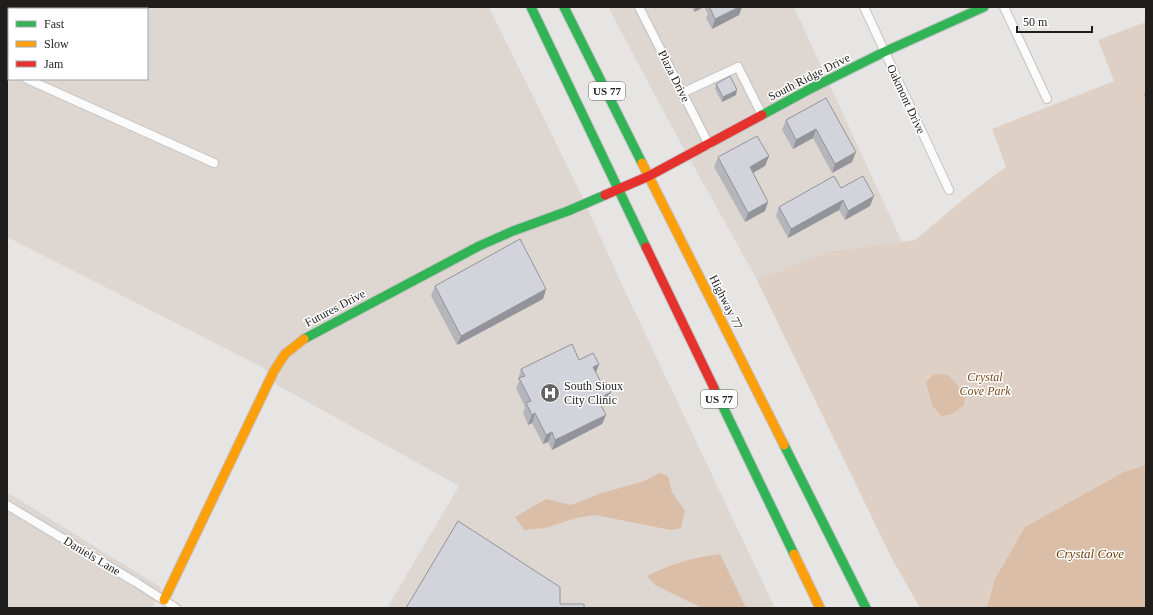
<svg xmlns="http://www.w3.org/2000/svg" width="1153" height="615" font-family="Georgia,serif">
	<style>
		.built { fill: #ded7d1; fill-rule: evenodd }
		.green { fill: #ded0c5 }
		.water { fill: #dabea8 }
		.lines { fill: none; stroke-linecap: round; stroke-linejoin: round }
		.street-casing { stroke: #c3c1c0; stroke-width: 10 }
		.fast-casing { stroke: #c3c1c0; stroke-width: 11 }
		.slow-casing { stroke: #c3c1c0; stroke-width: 11 }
		.jam-casing { stroke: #c3c1c0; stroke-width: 11 }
		.street { stroke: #fbfbfb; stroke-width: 8 }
		.fast { stroke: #30b455; stroke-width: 9 }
		.slow { stroke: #ff9f0a; stroke-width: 9 }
		.jam { stroke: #e5322d; stroke-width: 9 }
		.wall { fill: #b5b5bc }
		.shaded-wall { fill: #939499 }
		.building { fill: #d2d3db; stroke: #939499 }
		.labels { text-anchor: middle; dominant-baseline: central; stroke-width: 3; stroke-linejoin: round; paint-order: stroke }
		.shield { fill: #fff; stroke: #636261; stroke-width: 1 }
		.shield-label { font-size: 11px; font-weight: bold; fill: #201e1d }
		.street-label { font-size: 12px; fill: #201e1d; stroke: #fff }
		.park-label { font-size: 12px; font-style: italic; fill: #7b4817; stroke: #fff }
		.poi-label { font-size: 12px; fill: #201e1d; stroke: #fff; text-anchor: start }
		.water-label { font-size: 13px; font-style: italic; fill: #6f3d07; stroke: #fff }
	</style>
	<rect width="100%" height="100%" fill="#e7e5e3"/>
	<path class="built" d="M7,7H489L582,196L618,276L775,608H387L459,486L277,385L264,368L7,237ZM9,9H147V79H9Z
		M608,7H794L902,242L827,252L757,280L673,129Z
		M7,492L162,588L152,608H7Z"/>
	<path class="green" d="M1146,22V608H920L891,557L757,280L827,252L915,240L971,193L1006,167L992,129L1114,81L1098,40Z"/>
	<path class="water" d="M934,374L948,375L965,393L964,405L952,414L941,416L932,405L926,382Z
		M1146,465V608H987L995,579L1025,527L1124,472Z
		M659,473L668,476L672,492L685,511L681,528L671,530L595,515L576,518L545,528L524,530L515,517L546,499L571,505L602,493L644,481Z
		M720,554L746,608H702L655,585L647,576C669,564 696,557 720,554Z"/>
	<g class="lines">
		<defs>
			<path id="street" d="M639,7L709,145
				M864,7L949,190
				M1004,7L1047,99
				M27,79L214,163
				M682,93L738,67L762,115
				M7,505L137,583L176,608"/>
			<path id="fast" d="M531,7L646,247
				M564,7L642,163
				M762,115L810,89L884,52L984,7
				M304,339L479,246L513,231L568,211L605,195
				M714,388L794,554
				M784,445L866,608"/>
			<path id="slow" d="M642,163L784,445
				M794,554L820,608
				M164,600L274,371L285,354L304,339"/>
			<path id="jam" d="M605,195L649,176L762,115
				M646,247L714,388"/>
		</defs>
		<use href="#street" class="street-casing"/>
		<use href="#fast" class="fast-casing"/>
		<use href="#slow" class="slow-casing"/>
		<use href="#jam" class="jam-casing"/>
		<use href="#street" class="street"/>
		<use href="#fast" class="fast"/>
		<use href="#slow" class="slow"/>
		<use href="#jam" class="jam"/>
	</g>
	<path class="wall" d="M692,7H742L739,15L712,29L706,18L708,14L704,7L694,12Z
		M716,84L736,95L722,102L715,89Z
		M1146,92V101L1144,95L1145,93Z
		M826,98L852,162L832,173L813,138L793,149L782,130L786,120Z
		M769,156L765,166L753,173L765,211L745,222L714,167L718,157Z
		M841,188L870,206L845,220L839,210L788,238L776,216L779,207Z
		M435,286L546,289L543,299L457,345L431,296Z
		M579,360L599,364L596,373L607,402L601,405L606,415L602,424L552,450L548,442L543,444L532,423L528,425L523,413L525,407L516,388L519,381L518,379L521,369Z"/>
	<path class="shaded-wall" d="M696,7H704L694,12Z
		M739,7H742L739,15L712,29L715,19Z
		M737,90L736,95L722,102L723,97Z
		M816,129L813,138L793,149L796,140Z
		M856,152L852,162L832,173L835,164Z
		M769,156L765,166L746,177L750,167Z
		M874,196L870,206L845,220L848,211Z
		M843,200L839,210L788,238L791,229Z
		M768,202L765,211L745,222L748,213Z
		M546,289L543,299L457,345L461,336Z
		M599,364L595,374L593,367Z
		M611,392L607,402L594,408L598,399Z
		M535,413L532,423L528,425L532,415Z
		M606,415L602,424L552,450L555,440Z
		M552,432L548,442L543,444L546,435Z"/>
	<path class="building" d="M712,7H739L715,19L710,8Z
		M730,76L737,90L723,97L716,84Z
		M826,98L856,152L835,164L816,129L796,140L786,120Z
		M757,136L769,156L750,167L768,202L748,213L718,157Z
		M834,176L841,188L863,176L874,196L848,211L843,200L791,229L779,207Z
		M520,239L546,289L461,336L435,286Z
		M572,344L579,360L593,353L599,364L593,367L602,384L606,382L611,392L598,399L606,415L555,440L552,432L546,435L535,413L532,415L526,403L531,401L519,378L525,376L521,369Z
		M458,521L560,587V604H584V608H406Z"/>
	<defs>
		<symbol id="hospital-disc" viewBox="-11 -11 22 22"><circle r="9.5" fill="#666462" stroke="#fff"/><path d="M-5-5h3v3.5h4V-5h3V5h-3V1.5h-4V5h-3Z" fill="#fff"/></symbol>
	</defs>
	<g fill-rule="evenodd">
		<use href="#hospital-disc" x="539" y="382" width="22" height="22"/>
	</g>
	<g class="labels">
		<g class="shield">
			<rect x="589" y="82" width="36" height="18" rx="3"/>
			<rect x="701" y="390" width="36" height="18" rx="3"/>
		</g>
		<g class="shield-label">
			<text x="607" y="91">US 77</text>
			<text x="719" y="399">US 77</text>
		</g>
		<g class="street-label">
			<text transform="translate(674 76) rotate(63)">Plaza Drive</text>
			<text transform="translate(809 77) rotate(-27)">South Ridge Drive</text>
			<text transform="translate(906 99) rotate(65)">Oakmont Drive</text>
			<text transform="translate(726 302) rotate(63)">Highway 77</text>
			<text transform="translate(335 308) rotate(-28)">Futures Drive</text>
			<text transform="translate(92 556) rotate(31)">Daniels Lane</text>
		</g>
		<g class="park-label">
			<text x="985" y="377">Crystal<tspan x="985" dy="14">Cove Park</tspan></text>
		</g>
		<g class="poi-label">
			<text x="564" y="386">South Sioux<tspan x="564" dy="14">City Clinic</tspan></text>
		</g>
		<g class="water-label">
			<text x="1090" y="553">Crystal Cove</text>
		</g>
	</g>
	<rect width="1153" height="615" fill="none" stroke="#201e1d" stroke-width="16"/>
	<rect x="8" y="8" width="140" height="72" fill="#ffffff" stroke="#a6a5a5"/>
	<rect x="16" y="21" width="20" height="6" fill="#30b455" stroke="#a6a5a5"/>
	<text x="44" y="28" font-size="12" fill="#201e1d">Fast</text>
	<rect x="16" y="41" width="20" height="6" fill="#ff9f0a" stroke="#a6a5a5"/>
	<text x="44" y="48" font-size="12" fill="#201e1d">Slow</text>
	<rect x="16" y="61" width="20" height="6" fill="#e5322d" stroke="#a6a5a5"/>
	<text x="44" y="68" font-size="12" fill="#201e1d">Jam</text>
	<path d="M1017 26v6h75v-6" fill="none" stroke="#201e1d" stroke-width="2"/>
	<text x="1023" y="26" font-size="12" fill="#201e1d" stroke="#ffffff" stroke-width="3" paint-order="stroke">50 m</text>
</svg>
